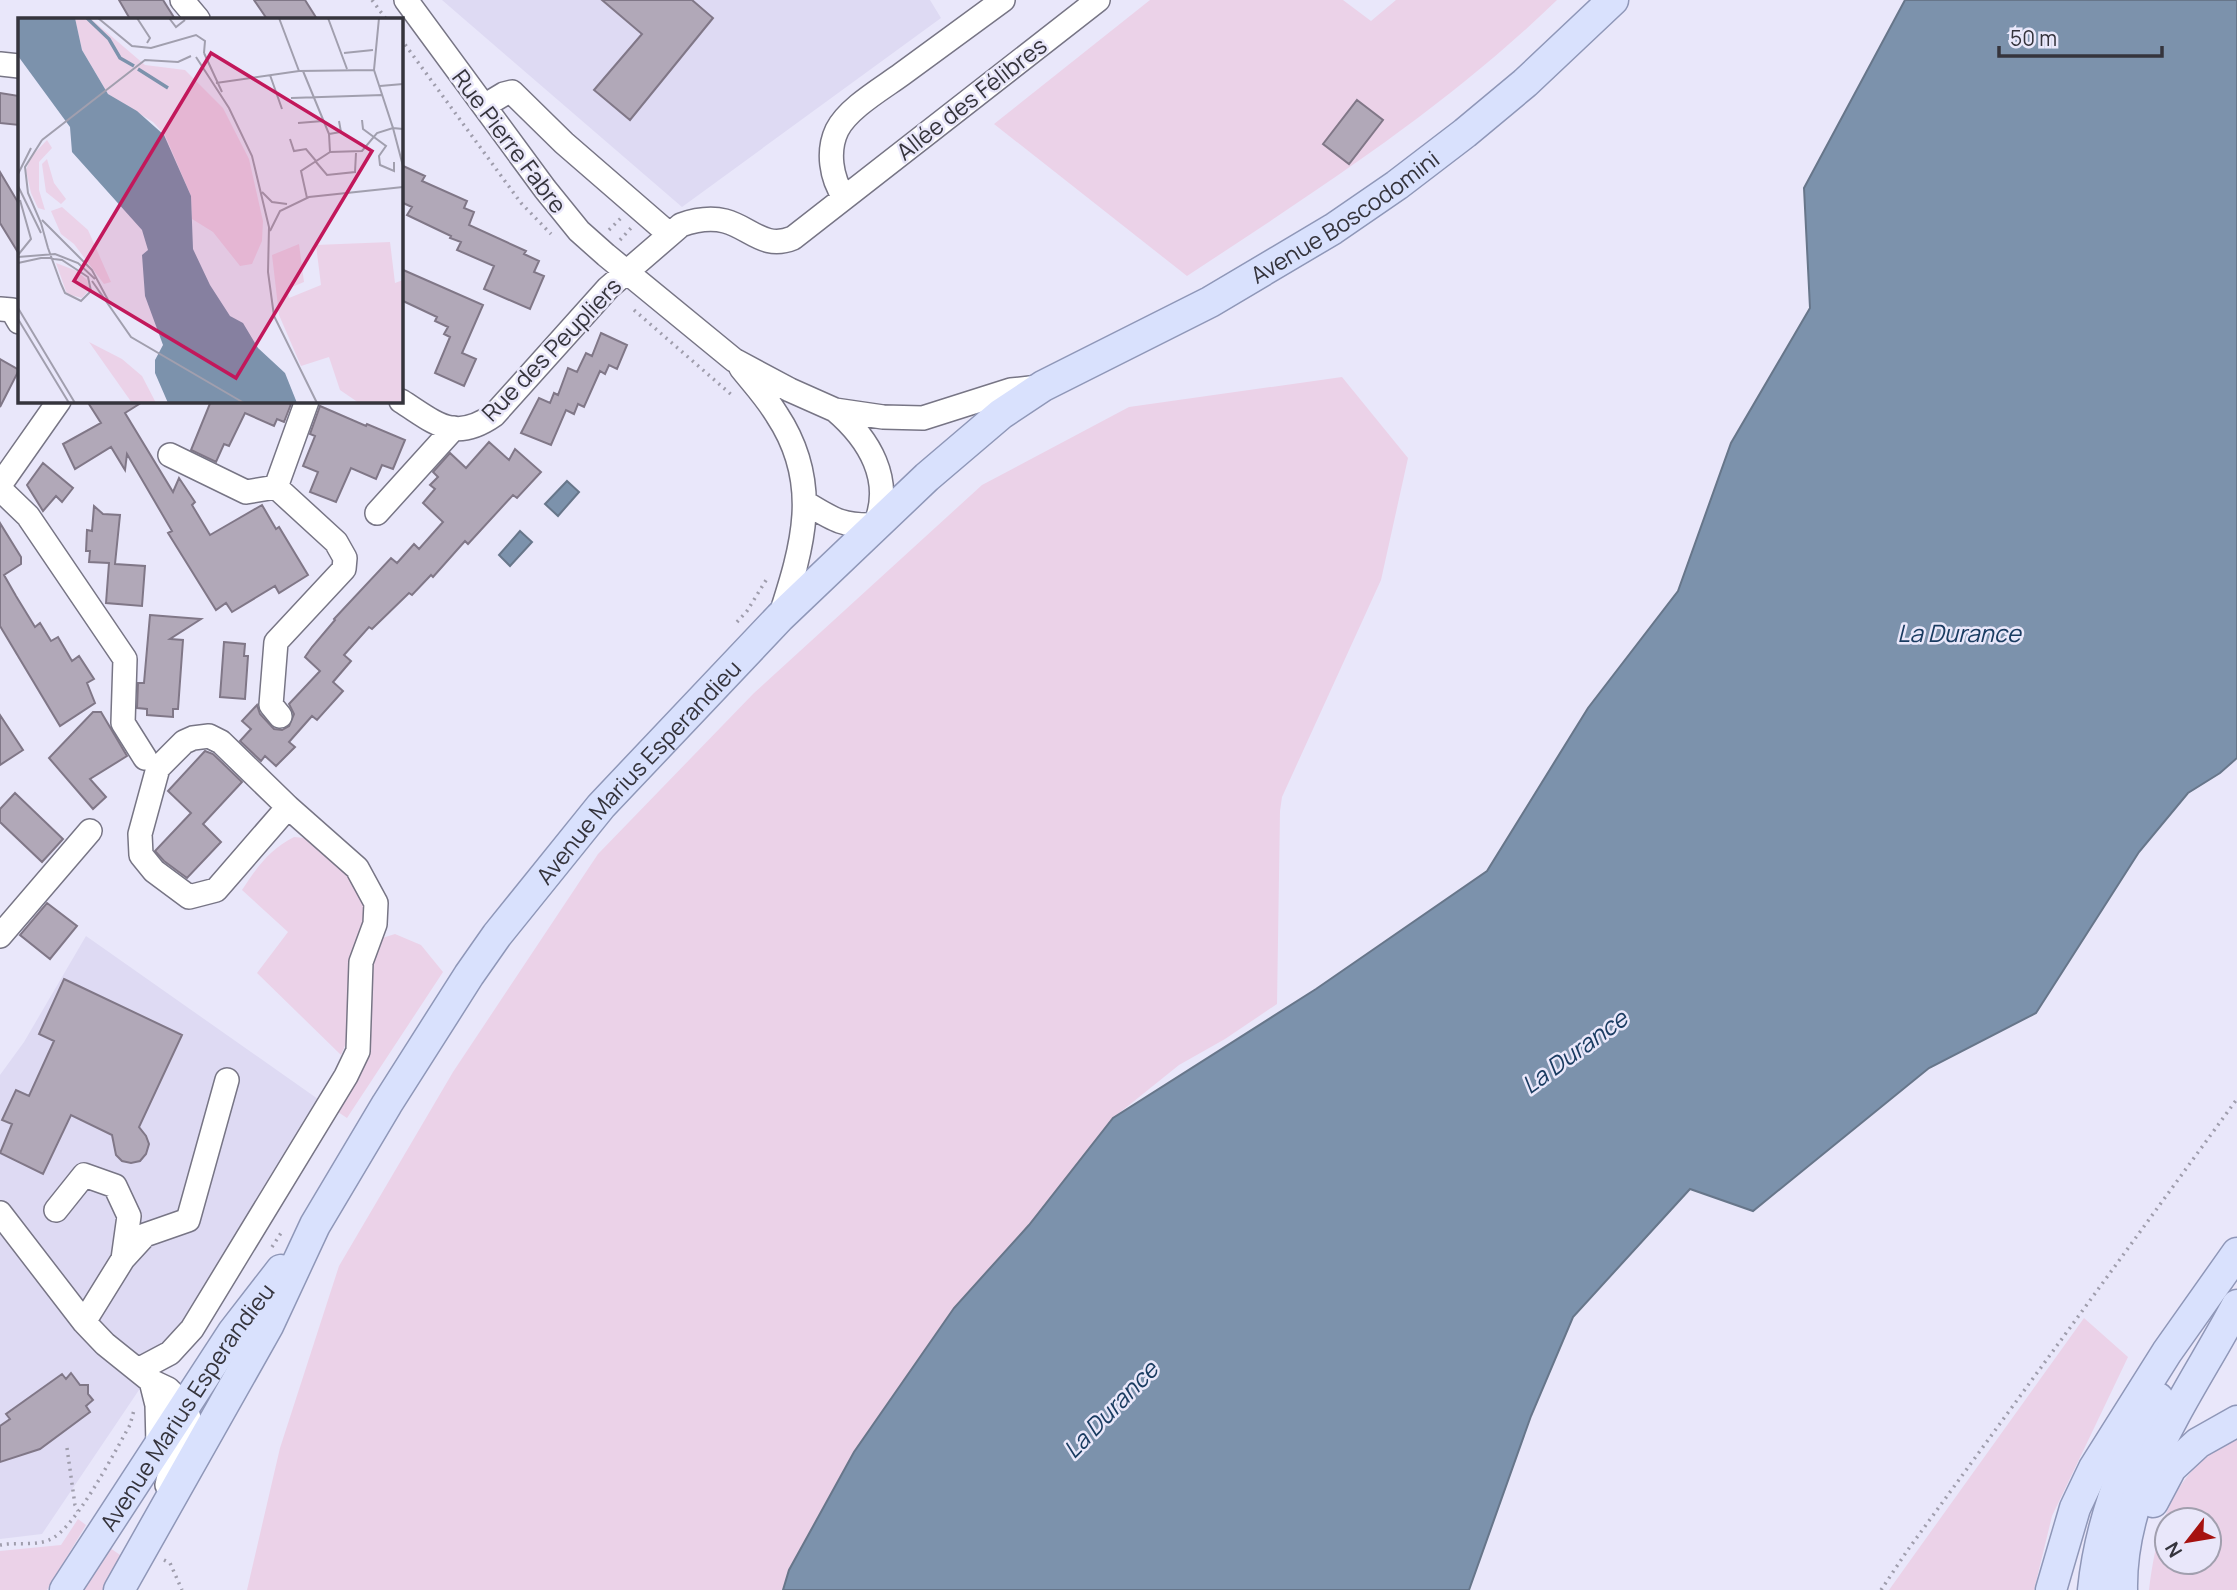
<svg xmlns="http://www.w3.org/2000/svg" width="2237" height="1590" font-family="Manrope,sans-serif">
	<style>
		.built { fill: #dedaf3 }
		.green { fill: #ebd2e8; fill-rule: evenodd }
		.water { fill: #7c92ac; stroke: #67768a; stroke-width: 2 }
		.building { fill: #b1a8b8; stroke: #807787; stroke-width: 2 }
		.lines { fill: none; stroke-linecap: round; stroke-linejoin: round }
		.minor-casing { stroke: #777585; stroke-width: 26 }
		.major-casing { stroke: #8f97b8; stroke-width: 33 }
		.path { stroke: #9f9dac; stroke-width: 3.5; stroke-dasharray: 2 5; stroke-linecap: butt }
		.minor { stroke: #fff; stroke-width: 23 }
		.major { stroke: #d9e1fd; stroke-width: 30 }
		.labels { text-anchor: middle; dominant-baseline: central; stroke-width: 5; stroke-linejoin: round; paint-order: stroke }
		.street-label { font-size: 23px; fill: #35343c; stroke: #e9e7fa }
		.water-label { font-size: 24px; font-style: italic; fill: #193b60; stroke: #e9e7fa }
		.inset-river { fill: none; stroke: #7c92ac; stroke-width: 3.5 }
		.inset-road { fill: none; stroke: #a19fae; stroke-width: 2 }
		.view { fill: #c2185b; fill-opacity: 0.15; stroke: #c2185b; stroke-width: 3.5 }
		.inset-edge { fill: none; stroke: #35343c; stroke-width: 3.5 }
	</style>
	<rect width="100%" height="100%" fill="#e9e7fa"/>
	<path class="built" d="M442,0H930L941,18L682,207Z
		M86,936L325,1104L176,1335L42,1534L0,1539V1075L24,1042Z"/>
	<path class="green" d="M1150,0H1343L1371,21L1396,0H1557C1446,108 1316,191 1187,276L994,124Z
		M1342,377L1408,458L1381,580L1282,797L1280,811L1277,1004L1225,1039L1179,1065L1113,1118L1029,1225L954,1308L854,1452L789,1570L783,1590H247L280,1448L339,1266L453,1072L598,854L754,693L982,485L1129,407Z
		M294,837L305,838L319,848L358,883L370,904L350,1034L341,1055L257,973L288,932L242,890C257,867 270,849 294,837Z
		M395,934L421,945L443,972L347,1118L335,1110L362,1072L366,1053L361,978L379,939Z
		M2084,1318L2128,1357L2052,1516L2034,1590H1889Z
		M2237,1439V1590H2149C2155,1540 2167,1487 2209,1455C2218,1448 2226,1441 2237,1439ZM2167,1520H2209V1562H2167Z
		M78,1519L86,1525L47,1590H0V1551L61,1545Z
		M110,1548L126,1559L109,1590H83Z"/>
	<path class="water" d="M1905,0H2237V758L2220,773L2188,793L2139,852L2036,1013L1929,1068L1753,1211L1690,1189L1573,1317L1531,1416L1469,1590H783L789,1570L854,1452L954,1308L1029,1225L1113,1118L1316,989L1487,871L1588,708L1678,591L1731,443L1810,308L1804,188Z
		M567,481L579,492L558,516L545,504Z
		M520,531L532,542L510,566L499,555Z"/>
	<path class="building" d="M119,0H163L175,19H130Z
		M254,0H305L317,19H267Z
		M602,0H692L713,18L630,120L594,90L642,34Z
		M0,93L19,96V125L0,123Z
		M1357,100L1383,120L1349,164L1323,144Z
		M401,165L425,176L422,181L467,201L464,208L474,212L469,225L526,251L524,254L539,261L534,272L544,276L530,309L484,289L494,266L457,250L461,242L450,238L451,236L407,215L412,207L401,202Z
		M0,172L19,204V254L0,223Z
		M401,269L483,305L462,353L476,359L464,386L435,373L450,337L444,334L448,327L435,321L437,317L401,300Z
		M601,333L627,345L617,369L609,365L605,374L600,371L584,407L578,404L574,414L566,410L551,445L521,433L539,398L550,403L554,393L558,395L568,368L577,372L586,353L592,356Z
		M0,359L19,370L0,407Z
		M87,401H144L125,413L173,492L179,478L195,502L192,505L210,535L262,505L276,529L279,527L308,575L279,593L275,586L232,612L226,603L216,610L168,533L172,531L127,454L125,470L111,447L75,469L63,444L101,423Z
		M211,401H285L291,404L284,422L277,419L274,426L245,413L229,446L224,444L216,462L191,450Z
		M320,406L366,426L367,424L405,440L393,469L382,465L376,479L351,468L336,502L310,492L318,472L303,466L315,436L310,434Z
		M489,442L509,460L515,449L541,472L517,498L513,495L468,544L465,541L433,577L431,575L412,595L409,593L372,629L369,627L344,655L351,661L333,682L343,691L317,720L312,716L289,742L295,747L276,766L265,756L261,761L240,741L251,729L242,721L257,705L260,714L274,729L282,730L289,726L294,714L289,704L320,671L305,657L312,647L335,620L334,619L391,558L397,563L414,544L419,549L443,522L423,503L435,489L430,485L438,477L433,472L450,453L466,468Z
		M43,463L73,488L62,502L56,496L43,511L27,485Z
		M94,506L103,514L120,515L115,564L145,566L142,606L106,603L109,563L89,562L90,551H86L87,530L92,531Z
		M0,523L21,557V564L4,575L16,596L35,627L40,623L51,641L58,637L72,661L79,656L94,679L87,683L95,703L60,726L0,626Z
		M150,615L201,619L170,639L183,640L178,709H173V717L147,715V709L137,708L138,683H144Z
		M224,642L245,644L244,656H248L245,699L220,697Z
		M93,712H101L127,756L90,779L106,797L93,809L49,758Z
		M0,715L23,750L0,765Z
		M205,751L213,754L242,782L203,824L221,842L187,878L164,861L155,851L191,813L168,791Z
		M15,793L63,839L42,862L0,822V809Z
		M47,903L77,926L50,959L20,935Z
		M64,979L182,1035L139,1127L146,1136L149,1144L146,1154L140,1161L131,1163L122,1161L116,1155L112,1135L71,1115L43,1174L0,1153L12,1124L2,1120L16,1090L29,1096L54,1041L39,1034Z
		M71,1373L80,1385H88V1394L93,1400L86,1406L90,1412L40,1449L0,1462V1426L10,1419L6,1414L62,1374L66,1379Z"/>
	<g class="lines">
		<defs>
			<path id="minor" d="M182,0L198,19
				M406,0L545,189L579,231L606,255L734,360L790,390L835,410L883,417L923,418L1011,390L1039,387
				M0,64L19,66
				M484,106L504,94L512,92L564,143L669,234
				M844,197C831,178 827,151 837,130C848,108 883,88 902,74C936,49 969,25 1003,0
				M0,309L12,310L19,322
				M741,368C753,383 767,398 777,415C822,483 803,546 780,617
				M401,401C436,423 454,443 494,415L608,288L681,225C695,220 709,217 725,221C751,228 764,250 793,238L1098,0
				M170,455L246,492L276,487
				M0,485L59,401
				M0,489L28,516L125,659L123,723L145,758
				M806,503C834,520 842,526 875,525C894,480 869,439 835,410
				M377,513L454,428
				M280,716L271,705L276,642L344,569L345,558L336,542L276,487L307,401
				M0,936L90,831
				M56,1210L84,1175L115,1186L129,1216L123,1259L84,1322
				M0,1213L84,1322L105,1344L151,1381L168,1389L184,1405L189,1418L188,1434L170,1472L167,1485
				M123,1259L145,1235L188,1220L227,1080
				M138,1370L170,1353L192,1329L346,1076L358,1051L361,962L375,924L376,903L357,868L288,807L221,742L209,736L193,738L184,742L158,768L140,834L141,855L154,871L189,897L216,890L288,807
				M151,1381L157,1405L158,1445"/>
			<g id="major">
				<path d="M2153,1502L2171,1468L2198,1443L2237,1421"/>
				<path id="s1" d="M65,1590L233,1332L281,1270"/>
				<path id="s2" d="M119,1590L268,1326L315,1225L387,1104L469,975L497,935L601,806L780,617L927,477L1001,414L1043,386L1210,302L1333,229L1397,185L1465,133L1525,83L1613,0"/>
				<path d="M2051,1590L2075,1508L2094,1468L2167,1352L2237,1253"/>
				<path d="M2093,1590C2100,1522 2125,1457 2158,1398"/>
				<path d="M2122,1590C2120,1484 2190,1394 2237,1305"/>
			</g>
		</defs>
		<use href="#minor" class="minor-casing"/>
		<use href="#major" class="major-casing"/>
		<path class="path" d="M372,0L386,19
			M401,39L521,203L551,234
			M609,230L621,218
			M620,240L631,228
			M634,310L734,397
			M737,622L747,611L768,577
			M272,1247L281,1233
			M67,1448L75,1505L78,1511
			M0,1545C15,1542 35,1546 49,1540C75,1530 115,1451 130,1425L134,1410
			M164,1560L170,1563L182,1590
			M1881,1590L1907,1551L2237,1099"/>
		<use href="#minor" class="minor"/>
		<use href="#major" class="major"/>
	</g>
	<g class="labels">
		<g class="street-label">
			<text transform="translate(971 98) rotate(-38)">Allée des Félibres</text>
			<text transform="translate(510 141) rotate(53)">Rue Pierre Fabre</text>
			<text stroke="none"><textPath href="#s2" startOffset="1880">Avenue Boscodomini</textPath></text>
			<text transform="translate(551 349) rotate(-46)">Rue des Peupliers</text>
			<text stroke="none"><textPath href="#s2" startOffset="973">Avenue Marius Esperandieu</textPath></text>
			<text stroke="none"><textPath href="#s1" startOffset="220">Avenue Marius Esperandieu</textPath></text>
		</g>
		<g class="water-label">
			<text x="1959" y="632">La Durance</text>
			<text transform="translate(1574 1051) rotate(-36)">La Durance</text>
			<text transform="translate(1110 1409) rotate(-46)">La Durance</text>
		</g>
	</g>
	<g transform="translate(18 18)">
		<rect width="385" height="385" fill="#e9e7fa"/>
		<path d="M57,0H72L127,47L167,52L205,90L231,141L245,203L244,223L234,246L222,248L195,214L174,201L173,178L147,117L135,104L90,76L64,32ZM29,122L34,130L21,144V172L27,192L20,190L13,175L8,152L13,139ZM29,141L36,165L48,181L43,186L28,174L24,146ZM44,189L70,212L93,264L86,266L56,226L43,216L33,193ZM372,224L377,265L385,262V385H341L322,372L311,339L283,348L261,297L254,237L281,226L286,264L269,271L271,280L303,267L298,227ZM38,245L59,253L69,262L72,271L64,280L49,276ZM71,324L104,341L124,358L138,385H114Z" fill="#ebd2e8"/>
		<path d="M0,0H57L64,32L90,76L119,93L146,117L173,178L175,231L192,267L212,298L225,305L240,330L267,355L279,385H150L137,355V342L145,327L127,278L124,237L130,232L124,212L54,134L52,109L0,38Z" fill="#7c92ac"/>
		<path class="inset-river" d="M69,0L91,21L102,40L116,48M120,51L150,70"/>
		<path class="inset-road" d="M80,0L114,28L133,30L178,17L187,23L186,35M119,0L132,20L129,25M151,0L158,9L167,2M261,0L281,53M310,0L329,51M361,0L356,52L375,110L385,111M186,35L204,74M326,35L355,32M178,39L211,90L234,138L251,209L250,254L256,298L299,385M285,53L311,116L312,134L283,153L289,180M252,57L264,91M198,65L281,53L356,52M362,68L385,66M273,80L365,77M344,102L345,111L368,128L361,138L362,147L376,153V144M280,105L305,103M311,116L323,114L321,103M272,121L276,133L288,131L298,143M24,122L127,42L160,44L173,38M312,134L344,133L359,115L375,110L385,148M298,144L309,157L337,154L338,135M0,156L13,130M0,168L23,215M244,174L254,184L269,186M24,202L74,252L90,282M252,213L262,193L291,179L385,169M0,237L13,221L2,182M0,239L37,236L60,245L77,261M0,245L23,240H32L36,241L44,242L70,259L73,273L63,283L47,275L43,266L30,230L23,205L10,175L7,149L24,122M74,263L113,319L226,385M0,290L57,385M0,301L51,385"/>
		<path class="view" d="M193,35L354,133L218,360L56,263Z"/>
		<rect width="385" height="385" class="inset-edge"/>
	</g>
	<g transform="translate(2188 1541) rotate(239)"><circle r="33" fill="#e9e7fa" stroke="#a19fae" stroke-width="2"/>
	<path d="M0-5L12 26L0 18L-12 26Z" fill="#a61210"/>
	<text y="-10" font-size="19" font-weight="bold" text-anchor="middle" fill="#35343c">N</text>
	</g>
	<path d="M1999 46v10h163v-10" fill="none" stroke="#35343c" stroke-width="3.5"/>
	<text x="2010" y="46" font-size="21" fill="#35343c" stroke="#e9e7fa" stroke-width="5" paint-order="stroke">50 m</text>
</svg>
